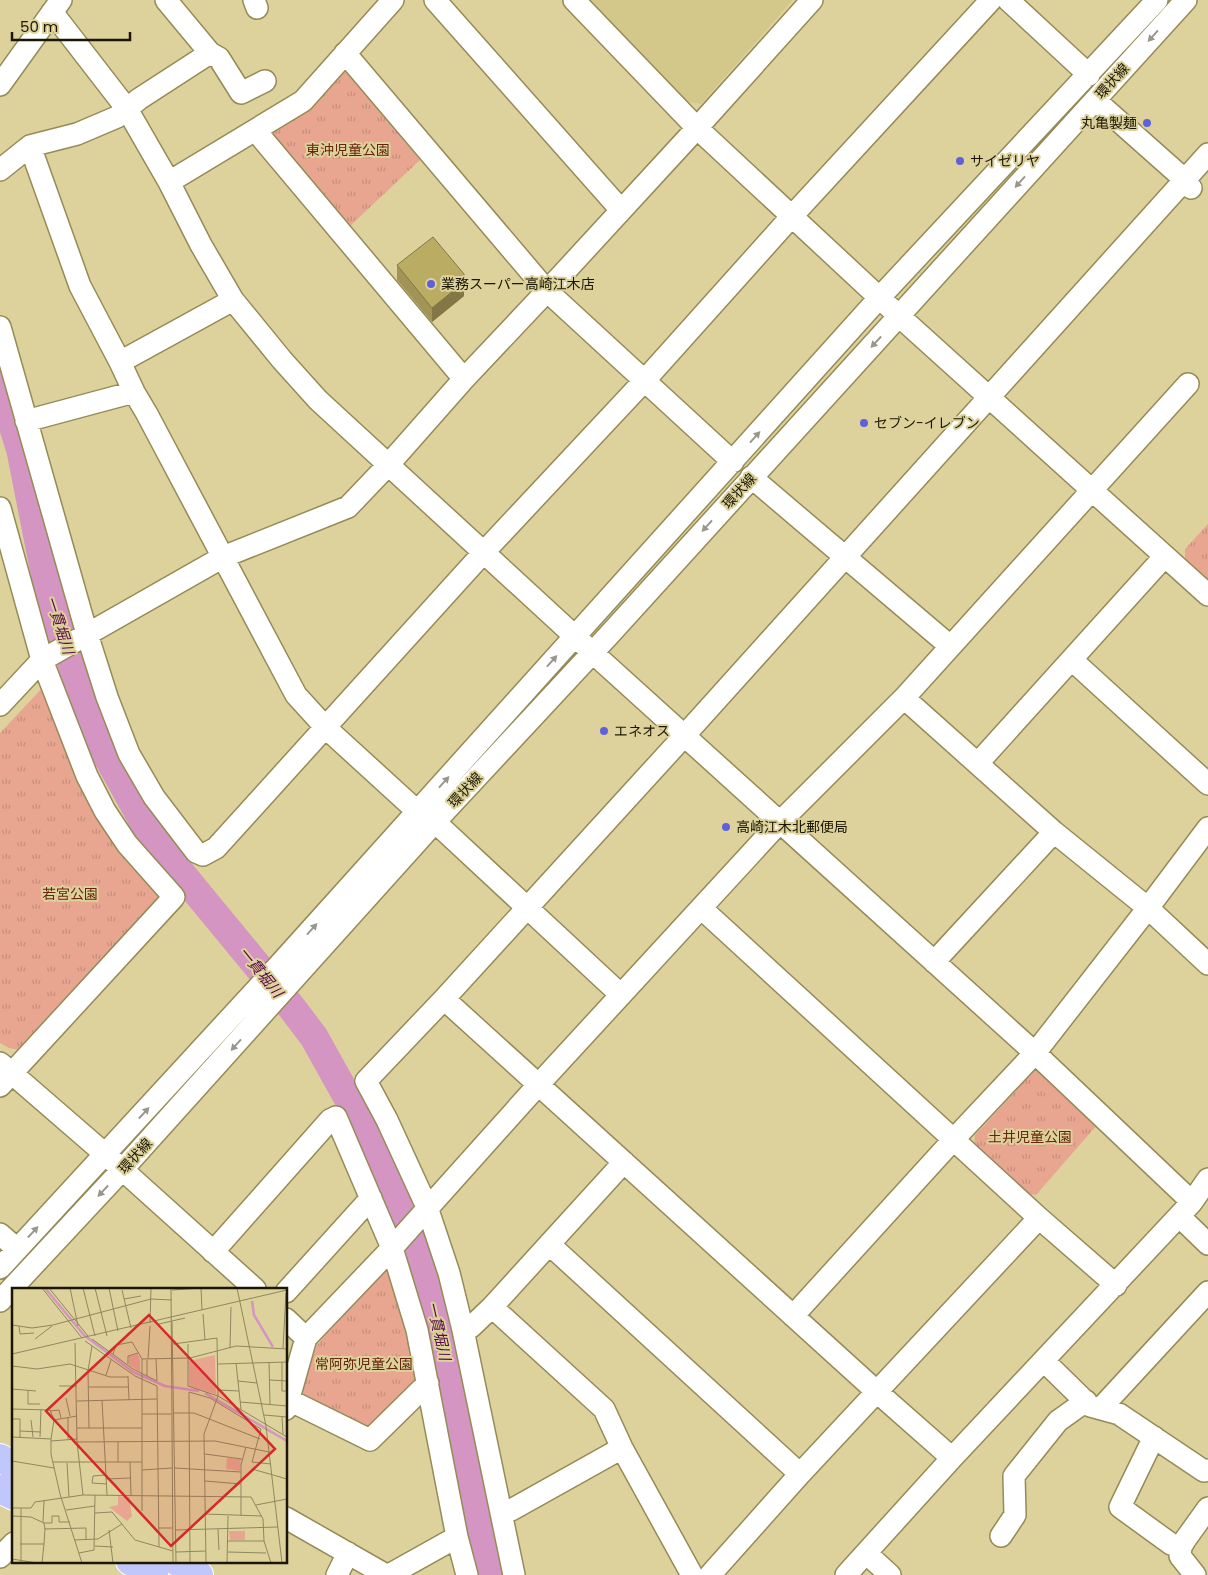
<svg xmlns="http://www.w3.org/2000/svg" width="1208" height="1575" font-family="Poppins,'Noto Sans JP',sans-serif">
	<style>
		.built { fill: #d4c78a }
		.park { fill: url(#park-tufts) }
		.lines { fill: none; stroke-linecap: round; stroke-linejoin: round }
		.river { stroke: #d595c2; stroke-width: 29 }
		.minor-casing { stroke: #958b57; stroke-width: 24 }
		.major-casing { stroke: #fff; stroke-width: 30 }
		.minor { stroke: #fff; stroke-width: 21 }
		.major { stroke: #c1c6fb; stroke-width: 28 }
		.wall { fill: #a19455 }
		.shaded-wall { fill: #837845 }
		.building { fill: #bbac63; stroke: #837845 }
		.oneway { fill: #98968d }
		.poi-dot { fill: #5f61d9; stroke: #ddd29c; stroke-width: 2 }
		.labels { text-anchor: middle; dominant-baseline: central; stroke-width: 4; stroke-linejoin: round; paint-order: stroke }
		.street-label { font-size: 14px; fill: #1a1602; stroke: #ddd29c }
		.poi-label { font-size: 14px; fill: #1a1602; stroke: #ddd29c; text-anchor: start }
		.park-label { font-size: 14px; fill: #65240d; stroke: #ddd29c }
		.water-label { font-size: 15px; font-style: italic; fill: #560a47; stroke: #ddd29c }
		.inset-river { fill: none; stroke: #d595c2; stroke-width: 2.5 }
		.inset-road { fill: none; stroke: #8f875e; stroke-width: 1 }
		.view { fill: #d62828; fill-opacity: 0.15; stroke: #d62828; stroke-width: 2.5 }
		.inset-edge { fill: none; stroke: #1a1602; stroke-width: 2.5 }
	</style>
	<defs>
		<pattern id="park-tufts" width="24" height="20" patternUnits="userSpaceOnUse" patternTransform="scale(1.25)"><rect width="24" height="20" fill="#e8a691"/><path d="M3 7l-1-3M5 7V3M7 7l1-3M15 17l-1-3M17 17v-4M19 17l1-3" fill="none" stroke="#c68e7b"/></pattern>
	</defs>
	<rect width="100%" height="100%" fill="#ddd29c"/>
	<path class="built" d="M589,0H792V1L701,104L687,102Z"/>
	<path class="park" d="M344,69L420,160L349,227L272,135L274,125Z
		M1208,524V580L1185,560V549Z
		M45,685L63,727L166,894L20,1050L9,1048L0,1043V733Z
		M1039,1066L1097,1125L1036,1195L1023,1193L974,1146L975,1135Z
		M381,1271L389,1272L408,1335L416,1379L366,1430L305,1398L300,1391L317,1345Z"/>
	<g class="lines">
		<path class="river" d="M0,383L21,451L50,598L74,670L105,752L145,824L180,872L292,1008L314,1037L368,1134L401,1206L418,1249L435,1307L455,1397L489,1575"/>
		<defs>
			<path id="minor" d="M254,0L257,8
				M435,0L621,210
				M574,0L697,128L899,316L1208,595
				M1008,0L1089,75
				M52,12L127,109L169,182L201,245L233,300L282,360L318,400L593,653L1035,1053L1192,1202
				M210,53L219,58L241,93L265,81
				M345,53L547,291L733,462
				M0,85L61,0
				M1095,100L1184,179L1191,188
				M255,130L464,379
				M30,146L80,286L120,362L134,392L147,414L296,695L326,728L418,812
				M0,170L30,146L77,134L117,117L139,99L210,53L166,0
				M169,182L303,101L393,0
				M0,327L87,634L107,697L129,754L154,797L196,852L203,855L216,848L484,552L645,380L792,216L991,0
				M120,362L233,300
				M26,421L134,392
				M751,477L950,646
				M0,508L42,660L87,776L105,811L127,844L174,897L0,1086
				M1072,660L1208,784
				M904,698L1054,832L1148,908L1208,964
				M0,705L42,660L223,557L348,507L389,464L464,379L547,291L697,128L812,0
				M978,763L1165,556
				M435,822L621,995
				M701,908L1039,1218L1116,1285
				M934,962L1054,832
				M444,999L876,1391L952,1458
				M0,1063L105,1154L255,1289
				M1179,1216L1208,1244
				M0,1234L17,1249
				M549,1244L800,1474
				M213,1252L330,1120L336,1117L392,1248L417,1330L457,1537L467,1575
				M0,1268L279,965L880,297L1157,0
				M286,1292L371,1198
				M0,1301L122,1170L435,822L609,635L1186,0
				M492,1307L604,1409L622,1448L692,1575
				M793,1316L954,1139L1035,1053L1148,908L1208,828
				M286,1319L306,1338
				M463,1330L471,1327L492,1307L624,1162
				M1044,1361L1090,1406L1119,1414L1204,1471L1208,1470
				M289,1400L370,1440L428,1383
				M1101,1408L1208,1292
				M286,1409L306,1338L393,1247L539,1084L780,822L904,698L1188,384
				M1154,1437L1120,1507L1171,1544L1181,1547
				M501,1513L511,1510L622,1448
				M286,1518L386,1575
				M1001,1536L1015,1515L1014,1476L1058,1421L1086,1401
				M866,1553L890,1575
				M0,1557L14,1543
				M337,1575L348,1553
				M389,1575L457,1537
				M514,1575L463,1330L449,1273L427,1207L387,1120L366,1081L444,999L684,736L1208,154
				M710,1575L800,1474L1039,1218
				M846,1575L952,1458L1179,1216L1192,1202L1208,1179
				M1195,1575L1180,1556L1181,1547L1185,1540L1208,1508"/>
			<path id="major" d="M0,1458L14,1466
				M0,1489L14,1496
				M130,1561L154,1575
				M176,1561L199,1575"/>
		</defs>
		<use href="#minor" class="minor-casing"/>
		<use href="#major" class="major-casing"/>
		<use href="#minor" class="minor"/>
		<use href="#major" class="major"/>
	</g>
	<path class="wall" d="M397,265L464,296L432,322L397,280Z"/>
	<path class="shaded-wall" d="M464,274V296L432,322V308Z"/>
	<path class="building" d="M433,237L464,274V282L432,308L397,265Z"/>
	<defs><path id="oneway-solid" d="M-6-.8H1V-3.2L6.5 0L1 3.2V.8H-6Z" transform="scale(1.25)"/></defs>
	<g class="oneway">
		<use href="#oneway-solid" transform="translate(1153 36) rotate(132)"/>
		<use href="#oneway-solid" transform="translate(1020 182) rotate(132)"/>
		<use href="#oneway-solid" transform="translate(876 342) rotate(133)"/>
		<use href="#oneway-solid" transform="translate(755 437) rotate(-48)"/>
		<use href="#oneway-solid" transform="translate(707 526) rotate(132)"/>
		<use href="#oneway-solid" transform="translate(552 661) rotate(-48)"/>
		<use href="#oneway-solid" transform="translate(444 782) rotate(-48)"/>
		<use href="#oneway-solid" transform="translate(312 929) rotate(-48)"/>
		<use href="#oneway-solid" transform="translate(236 1045) rotate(132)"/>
		<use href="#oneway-solid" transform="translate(144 1113) rotate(-47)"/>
		<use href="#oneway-solid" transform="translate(103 1191) rotate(133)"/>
		<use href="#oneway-solid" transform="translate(33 1232) rotate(-47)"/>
	</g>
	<g class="poi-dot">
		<circle cx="1147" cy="123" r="5"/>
		<circle cx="960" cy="161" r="5"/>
		<circle cx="431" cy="284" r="5"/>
		<circle cx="864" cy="423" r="5"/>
		<circle cx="604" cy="731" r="5"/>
		<circle cx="726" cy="827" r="5"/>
	</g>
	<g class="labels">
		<g class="street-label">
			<text transform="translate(1112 81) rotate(-48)">環状線</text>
			<text transform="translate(739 491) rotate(-48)">環状線</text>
			<text transform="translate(465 790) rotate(-47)">環状線</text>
			<text transform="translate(135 1156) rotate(-48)">環状線</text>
		</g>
		<g class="poi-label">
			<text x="1137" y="123" text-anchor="end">丸亀製麺</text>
			<text x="970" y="161">サイゼリヤ</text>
			<text x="441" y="284">業務スーパー高崎江木店</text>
			<text x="874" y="423">セブン-イレブン</text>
			<text x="614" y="731">エネオス</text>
			<text x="736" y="827">高崎江木北郵便局</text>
		</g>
		<g class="park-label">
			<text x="348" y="150">東沖児童公園</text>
			<text x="70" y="894">若宮公園</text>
			<text x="1030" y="1137">土井児童公園</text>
			<text x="364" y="1364">常阿弥児童公園</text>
		</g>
		<g class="water-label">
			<text transform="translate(60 625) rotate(72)">一貫堀川</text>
			<text transform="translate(261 972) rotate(51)">一貫堀川</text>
			<text transform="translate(439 1331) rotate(77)">一貫堀川</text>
		</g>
	</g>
	<g transform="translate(12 1288)">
		<rect width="275" height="275" fill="#ddd29c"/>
		<path d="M126,66L128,72V84L117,77V68ZM203,67L204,106L177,98V73ZM215,170L229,171L228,183L214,181ZM106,208L117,209L120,228L115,233L97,219L106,217ZM217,243H233V252H218Z" fill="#e8a691"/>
		<path class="inset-river" d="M33,0L72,47L121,84L153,98L187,103M240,13L242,27L261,59M193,105L275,153"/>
		<path class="inset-road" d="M30,0L70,50M37,0L76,48M58,0L66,38M71,0L83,48M83,0L95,48M97,0L106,43M159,0L161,275M189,0L190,22M209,0H232M225,0L254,138L270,275M110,2L119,40M160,2L190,0M112,11L129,8M191,26L193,52M160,34L164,275M138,35L139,0M147,36L173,30M0,37L20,40L41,37L139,11L160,12M7,38L8,46L22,45M23,51L40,38M80,51L121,81L145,93L144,71M73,53L123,88L145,98L147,259M63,55L65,154L71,207M161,56L205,50L206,108L192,146L194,275M176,56V98L206,108L275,149M218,60L219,19M271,60L274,5M0,66L275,2M101,66L104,57L120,54L130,71V223M130,71L178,70L224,58L275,61M136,71L138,38M135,72V88M257,74L258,116M270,74V103H275M224,75L229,121M116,76V68L126,65M206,76L275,74M0,78L25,81L58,76L98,89H116M94,87L99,72M116,88L117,112M258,92L275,93M226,93L245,95M47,98H65M77,99H116M0,101L24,103M206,102L227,103M16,103V116H28M54,110L58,128M90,112L95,207M65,113L145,111M228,114L275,118M0,121L38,122L42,132M38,123L47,122L49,130M162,125H182L248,151M130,126H160M252,127L275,129M56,129V151M270,129L271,146M0,131H8V150M19,132L21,149M65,140H130M77,140L76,83L80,58M8,143L29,144M0,149L39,151V166L48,206L70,275M28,149L29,121M39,151L42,132L65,128M39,153L65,151M65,154L203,153L257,164M106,154V174M193,166L230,171M0,173L42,180M41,174H130M118,174L119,207M55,175L57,209M163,180L229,184M240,181L275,191M130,182L160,180M93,187L81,188L80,195L94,196M94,191L118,190M193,193L229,196M244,217L275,211M0,220H19L23,214L71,207L239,209L251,231L252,253L259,275M9,220V274M54,222L83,218M83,225L100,224L123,252L161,263M193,226L250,228M0,228L19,229L32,235L33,241L74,240V251M229,228V177L234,159M31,234L32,213M32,235H40V228H47V234H58M146,240H161M206,241L207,262M97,242L101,275M163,242L266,239M62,252L86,251L110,236M216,253H252M8,256H32L33,240M83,258L101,259M164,264L194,263M216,264L254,265M67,265L82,262L83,207M0,271L25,275M30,275L32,256M178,275L177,104L198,110L249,141L240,174L259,176M215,275L216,228"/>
		<path class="view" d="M137,27L263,161L159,258L34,123Z"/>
		<rect width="275" height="275" class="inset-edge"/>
	</g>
	<path d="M12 32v8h118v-8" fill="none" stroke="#1a1602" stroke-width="2.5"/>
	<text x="20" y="32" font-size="15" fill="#1a1602" stroke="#ddd29c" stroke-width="4" paint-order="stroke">50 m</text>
</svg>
